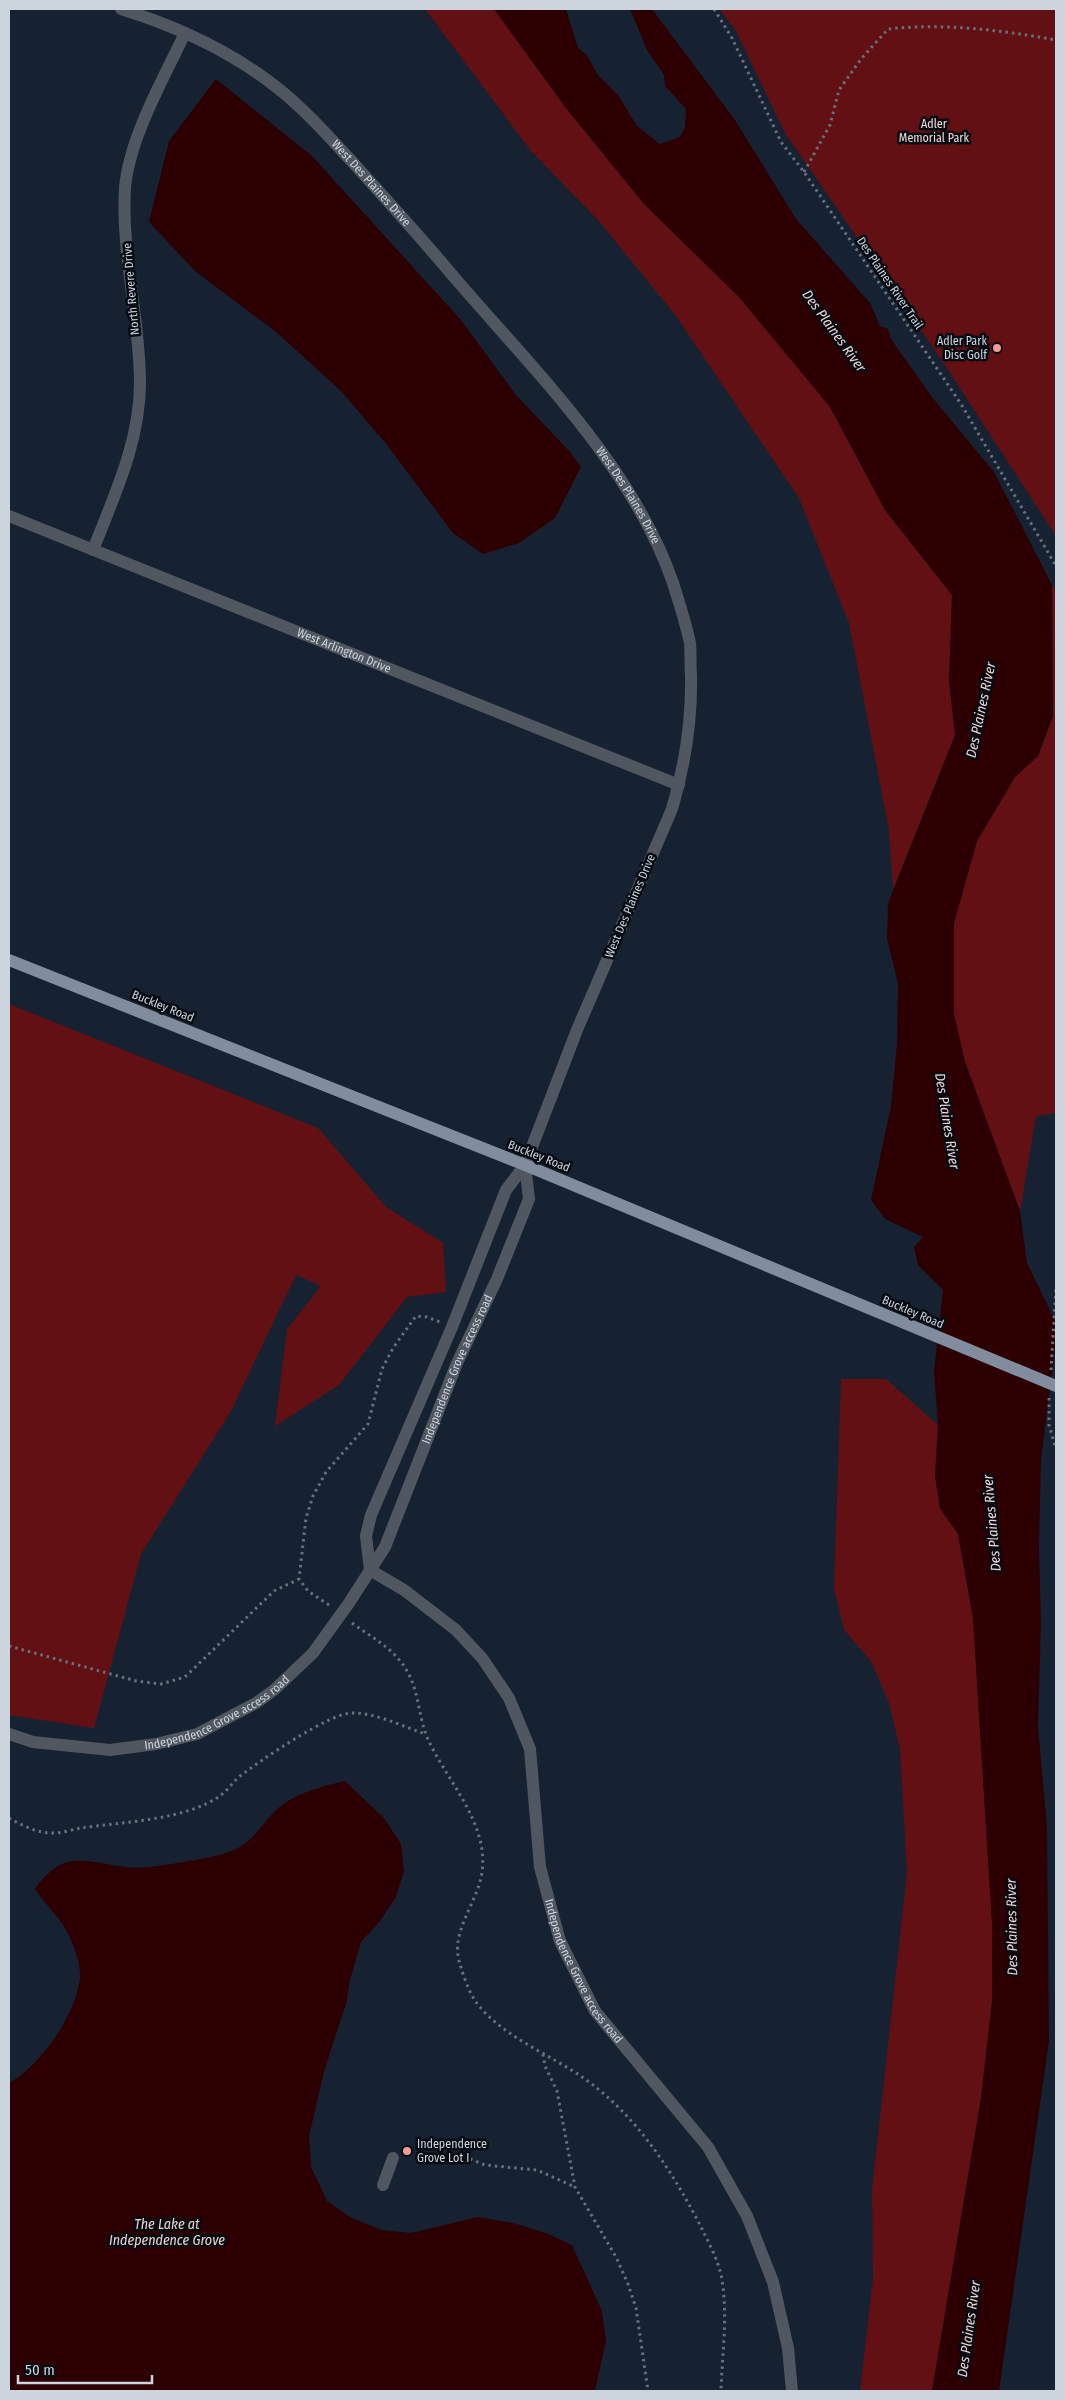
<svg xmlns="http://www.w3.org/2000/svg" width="1065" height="2400" font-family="'Fira Sans Condensed',sans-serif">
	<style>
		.green { fill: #621014 }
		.water { fill: #2c0002 }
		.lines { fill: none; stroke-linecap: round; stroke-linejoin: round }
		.path { stroke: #67717e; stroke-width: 3; stroke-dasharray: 2.5 4; stroke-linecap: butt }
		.minor { stroke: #515760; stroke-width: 12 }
		.major { stroke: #818d9e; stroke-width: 12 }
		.poi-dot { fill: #f59c95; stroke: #060b12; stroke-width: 2 }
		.labels { text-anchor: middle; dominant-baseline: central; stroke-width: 5; stroke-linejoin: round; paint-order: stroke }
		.park-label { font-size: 12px; fill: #f5d9d7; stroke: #060b12 }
		.street-label { font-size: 12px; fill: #ccd4de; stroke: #060b12 }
		.poi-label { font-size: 12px; fill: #ccd4de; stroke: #060b12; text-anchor: end }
		.water-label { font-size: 14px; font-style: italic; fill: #f0d4d2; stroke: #060b12 }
	</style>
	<rect width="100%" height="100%" fill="#162232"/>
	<path class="green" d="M425,9H494L566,108L644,204L739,297L830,407L885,510L952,595L949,680L955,735L893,890L889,830L849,623L799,498L676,316L598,220L531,151Z
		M719,9H1056V536L943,362L785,133L735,29Z
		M1052,585L1056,591V1113L1036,1116L1020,1211L965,1062L954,1014V923L977,841L1015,777L1038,756L1053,716Z
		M9,1004L318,1128L386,1207L443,1243L446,1292L407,1297L339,1385L275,1426L287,1329L321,1286L296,1275L231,1411L141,1554L94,1728L9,1715Z
		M841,1379H886L938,1425L935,1476L940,1508L958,1534L973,1618L992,1923V2002L981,2098L932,2391H860L873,2278L872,2190L907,1873L900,1749L889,1703L871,1661L844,1630L834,1588Z"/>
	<path class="water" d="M494,9H566L578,48L587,55L597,74L618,95L637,126L660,144L680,137L685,127L686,109L665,86L664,75L647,50L630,9H652L735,120L796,219L870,303L880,326L888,329L891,339L932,397L994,472L1052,585L1053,716L1038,756L1015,777L977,841L954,923V1014L965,1062L1020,1211L1027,1263L1056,1323V1342L1041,1459L1039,1547L1041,1623L1038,1726L1047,1827L1049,2041L999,2391H932L981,2098L992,2002V1923L973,1618L958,1534L940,1508L935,1476L938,1425L934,1372L943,1290L918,1265L914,1247L923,1237L885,1219L871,1200L891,1106L897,1043L898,984L887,938L888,903L955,735L949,680L952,595L885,510L830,407L739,297L644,204L566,108Z
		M216,79L312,156L461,320L516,395L571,453L581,467L555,518L519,543L483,554L453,533L387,445L341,391L276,332L196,272L149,222L169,141Z
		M345,1781L384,1818L401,1844L404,1871L396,1897L380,1921L361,1942L350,1980L346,2004L325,2068L309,2136L311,2167L327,2201L350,2217L381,2230L411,2233L478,2217L513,2223L546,2233L572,2245L602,2311L606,2341L595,2391H9V2083C40,2066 76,2015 80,1978C81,1965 75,1950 70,1938C62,1918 46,1906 35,1889C65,1848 83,1862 126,1867C143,1869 165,1865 183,1862C197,1860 225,1855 238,1848C254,1839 261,1826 273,1813C291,1794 320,1787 345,1781Z"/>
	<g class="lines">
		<path class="path" d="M714,9L732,38L781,142L804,172L961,404L1056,566
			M804,172L830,125L839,90L861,59L888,29C944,23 1001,30 1056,40
			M1051,1370L1056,1288
			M1049,1398V1425L1056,1449
			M329,1605L308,1591L299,1579L306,1518L313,1496L326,1472L368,1424L382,1369L393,1348L416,1316L427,1317L440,1322
			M352,1623C372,1638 394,1648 407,1671C419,1691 418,1715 427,1737C445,1779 489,1822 482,1872C478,1903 449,1932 460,1964C463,1975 468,1989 474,1999C497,2034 549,2054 582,2077C636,2114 673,2172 702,2229C710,2245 719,2262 722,2280C728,2317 722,2354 721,2391
			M9,1646L136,1681L161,1684L185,1677L274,1591L299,1579
			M9,1818C23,1826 39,1834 55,1833C64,1833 73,1829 81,1828C122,1822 188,1820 221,1795C228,1790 233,1782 240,1776C260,1761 329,1713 352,1713C376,1713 402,1726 425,1734
			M543,2054L545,2066L557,2091L575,2187L616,2257L628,2284L636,2308L648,2391
			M458,2154L485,2165L537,2170L575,2187"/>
		<g class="minor">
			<path id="s1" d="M121,9C176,26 230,51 275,86C306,110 331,139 357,167C390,204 423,240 454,277C532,368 634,468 673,583C679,602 686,624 690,643C691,653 690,665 691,675C692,721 685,765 672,809L577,1030L525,1165L506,1190L452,1327L371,1515L366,1536L370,1570"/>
			<path id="s2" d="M9,516L679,785"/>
			<path d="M93,550C114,496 140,442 140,383C140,318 121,253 125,188C129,138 164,78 185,33"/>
			<path id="s3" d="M370,1570L404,1590L456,1630L482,1658L509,1698L530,1749L540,1867L560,1941L595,2011L708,2147L747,2216L773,2282L788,2348L792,2391"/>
			<path id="s4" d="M9,1734L33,1742L110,1750L156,1744L197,1734L256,1703L274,1690L313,1653L349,1603L385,1547L457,1363L497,1279L529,1199L525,1165"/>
			<path d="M383,2185L393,2158"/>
		</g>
		<path class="major" d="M9,960L525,1165L1056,1386"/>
	</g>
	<g class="poi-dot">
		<circle cx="997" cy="348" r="5"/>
		<circle cx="407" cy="2151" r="5"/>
	</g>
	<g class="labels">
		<g class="park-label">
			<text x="934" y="124">Adler<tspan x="934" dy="14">Memorial Park</tspan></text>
		</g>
		<g class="street-label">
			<text stroke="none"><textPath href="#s1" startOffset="310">West Des Plaines Drive</textPath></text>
			<text transform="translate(890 283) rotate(56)">Des Plaines River Trail</text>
			<text transform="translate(131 289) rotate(-95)">North Revere Drive</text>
			<text stroke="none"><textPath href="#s1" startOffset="715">West Des Plaines Drive</textPath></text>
			<text stroke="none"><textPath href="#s2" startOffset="361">West Arlington Drive</textPath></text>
			<text transform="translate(630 906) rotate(-67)">West Des Plaines Drive</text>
			<text transform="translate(163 1006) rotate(22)">Buckley Road</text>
			<text transform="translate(539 1156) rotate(22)">Buckley Road</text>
			<text transform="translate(913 1312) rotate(23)">Buckley Road</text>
			<text stroke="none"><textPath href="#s4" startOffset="654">Independence Grove access road</textPath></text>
			<text stroke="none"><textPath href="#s4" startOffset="218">Independence Grove access road</textPath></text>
			<text stroke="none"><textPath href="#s3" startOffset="479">Independence Grove access road</textPath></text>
		</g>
		<g class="poi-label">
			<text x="987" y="341">Adler Park<tspan x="987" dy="14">Disc Golf</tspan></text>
			<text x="417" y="2144" text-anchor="start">Independence<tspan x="417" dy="14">Grove Lot I</tspan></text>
		</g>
		<g class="water-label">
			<text transform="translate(834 331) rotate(54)">Des Plaines River</text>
			<text transform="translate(981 710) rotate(-78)">Des Plaines River</text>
			<text transform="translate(947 1121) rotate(81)">Des Plaines River</text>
			<text transform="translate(992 1523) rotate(-95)">Des Plaines River</text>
			<text transform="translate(1012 1927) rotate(-91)">Des Plaines River</text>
			<text x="167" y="2224">The Lake at<tspan x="167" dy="16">Independence Grove</tspan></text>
			<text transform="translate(969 2329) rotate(-82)">Des Plaines River</text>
		</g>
	</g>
	<rect width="1065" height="2400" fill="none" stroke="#ccd4de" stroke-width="20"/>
	<path d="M18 2375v8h134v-8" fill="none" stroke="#ccd4de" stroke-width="2.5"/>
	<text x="25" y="2375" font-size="15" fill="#ccd4de" stroke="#060b12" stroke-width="4" paint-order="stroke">50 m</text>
</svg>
